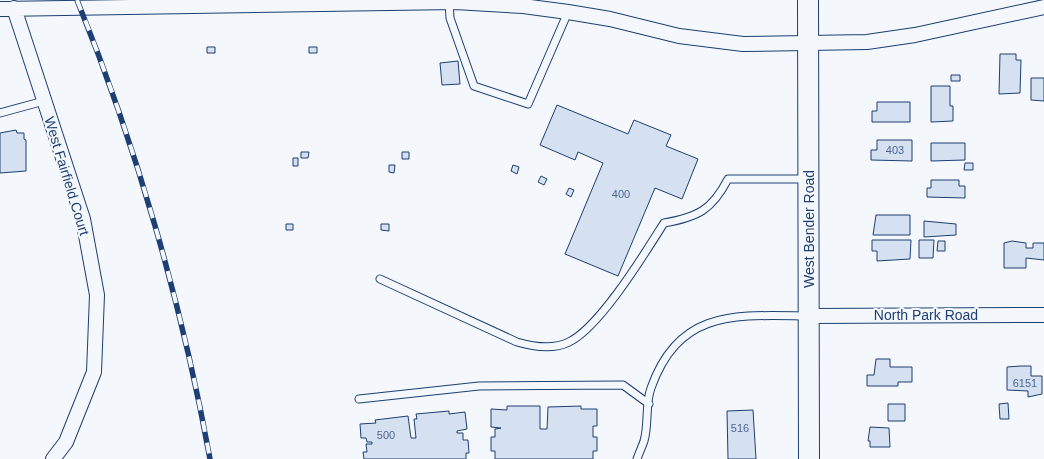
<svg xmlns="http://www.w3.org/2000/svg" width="1044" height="459" font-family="Arial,sans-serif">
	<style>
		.building { fill: #d5e0f0; stroke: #1d3f73 }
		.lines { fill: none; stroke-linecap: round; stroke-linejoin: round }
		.lane-casing { stroke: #1d3f73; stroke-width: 9 }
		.street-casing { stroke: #1d3f73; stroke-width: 16 }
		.secondary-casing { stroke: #1d3f73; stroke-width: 22 }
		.lane { stroke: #f4f7fb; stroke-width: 7 }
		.street { stroke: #f4f7fb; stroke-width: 14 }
		.secondary { stroke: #f4f7fb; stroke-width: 20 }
		.rail-casing { stroke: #1d3f73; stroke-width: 5.5 }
		.rail { stroke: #f4f7fb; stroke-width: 4; stroke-dasharray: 11; stroke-linecap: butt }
		.labels { text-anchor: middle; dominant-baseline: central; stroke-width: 4; stroke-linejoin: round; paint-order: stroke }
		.number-label { font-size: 11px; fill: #4b6792 }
		.street-label { font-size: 14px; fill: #1d3f73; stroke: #f4f7fb }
	</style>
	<rect width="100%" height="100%" fill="#f4f7fb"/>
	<path class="building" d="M207,47H215V53H207Z
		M309,47H317V53H309Z
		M1000,54H1016V60H1021L1020,93L999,94Z
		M458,61L460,84L442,85L440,63Z
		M951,75H960V81H951Z
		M1031,78H1044V101L1031,100Z
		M931,86H950V106H953V121L931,122Z
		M877,102H910V122H872V111H877Z
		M557,105L628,134L634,120L671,135L666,146L698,159L682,199L655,188L618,276L565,254L603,163L578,152L575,160L540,145Z
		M16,130L17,133H24V139L26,140V171L0,173V133Z
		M877,140H912V161L871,160V150H877Z
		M931,143H965V160L931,161Z
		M301,152H309L308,158H301Z
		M402,152H409V159H402Z
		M293,158H298V166H293Z
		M965,163H973V170H964Z
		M389,165H395L394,173L389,172Z
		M513,165L519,167L517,174L511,171Z
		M541,176L547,179L544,185L538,182Z
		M931,180H959V186H965V198L927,197V188H931Z
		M569,188L574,190L571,197L566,194Z
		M876,215H910V235H873Z
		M924,221L956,224V235L924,237Z
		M286,224H293V230H286Z
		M381,224H389V231L381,230Z
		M872,240H911L910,259L877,261V251H872Z
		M919,240H934L933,258H919Z
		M938,241H945V251H937Z
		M1012,241L1026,243V248H1033V243H1044V260L1026,258V268H1004V243Z
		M876,359H890V367H912V382H898V386H867V375H874Z
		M1021,366H1031V376H1042V394L1028,397V391L1007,390V367Z
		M1008,403L1009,419H1000L999,404Z
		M888,404H905V421H888Z
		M507,406H540V429H547L548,407L581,406V409H597V426H593V437H597V451H593V459H495V451H491V437H495V429L501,428L491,427V409L507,410Z
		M753,410L756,459H728L727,411Z
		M449,411V414L465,412L467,429L457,431V433H463V440H468L469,453H466V459H364L363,452H367L366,444H372V442H367L366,438H361L360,424L376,423L375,420L408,416L411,438H416L414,419H417L416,414Z
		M870,427L889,428L890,447H870V441H868Z"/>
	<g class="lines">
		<defs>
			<path id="lane" d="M449,2L450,18L474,86L528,104L568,12
				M0,113L44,101
				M380,279L517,342C534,347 553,350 569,342C600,327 645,253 664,223C698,217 712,210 728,179H806
				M359,399L479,386L623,385L649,404
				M637,459C639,453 642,447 644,441C649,424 645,404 651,388C679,309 736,315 806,316"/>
			<path id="street" d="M14,8L83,219L97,295L94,372L66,442L53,459
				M0,9L455,2L523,6L568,12L610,19L679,36L743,44L867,42L915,35L1044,7
				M809,316L1044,315"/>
			<path id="secondary" d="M808,0L809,459"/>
		</defs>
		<use href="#lane" class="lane-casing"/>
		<use href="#street" class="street-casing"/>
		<use href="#secondary" class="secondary-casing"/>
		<use href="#lane" class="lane"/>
		<use href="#street" class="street"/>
		<use href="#secondary" class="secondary"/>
		<defs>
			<path id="rail" d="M77,0C136,145 182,305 210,459"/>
		</defs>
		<use href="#rail" class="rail-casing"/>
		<use href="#rail" class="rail"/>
	</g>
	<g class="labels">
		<g class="number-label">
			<text x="895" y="150">403</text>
			<text x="621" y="194">400</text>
			<text x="1025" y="383">6151</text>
			<text x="740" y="428">516</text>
			<text x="386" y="435">500</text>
		</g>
		<g class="street-label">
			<text transform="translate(67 176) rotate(73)">West Fairfield Court</text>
			<text transform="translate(809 229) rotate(-90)">West Bender Road</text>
			<text x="926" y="315">North Park Road</text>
		</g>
	</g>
</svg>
